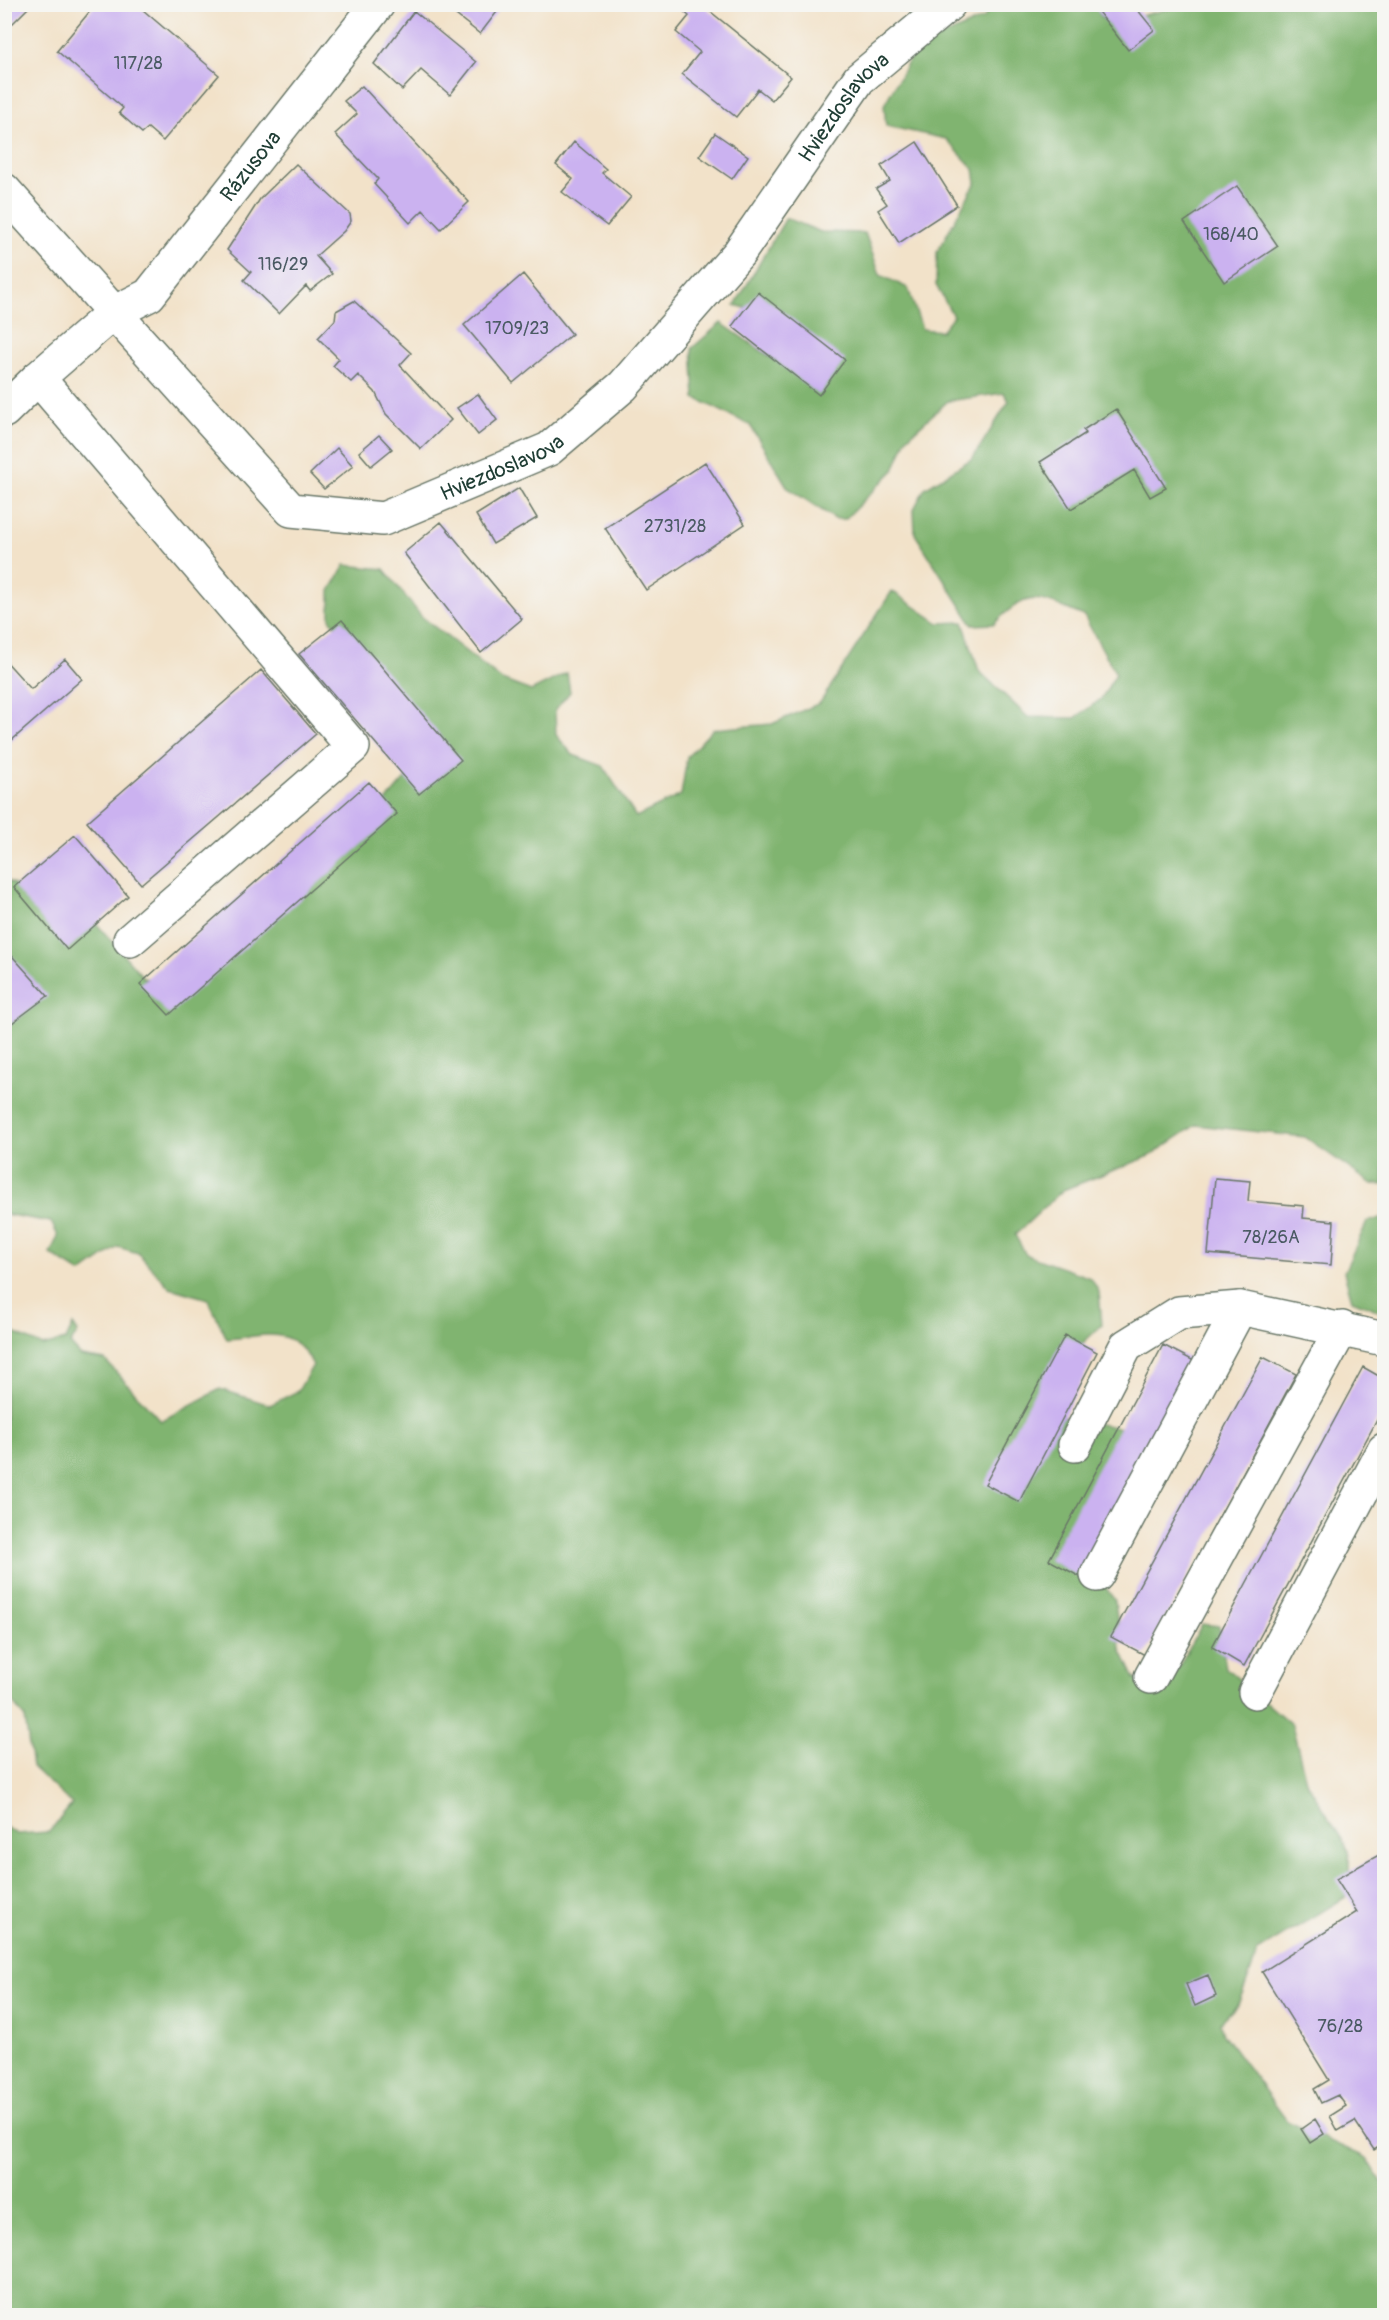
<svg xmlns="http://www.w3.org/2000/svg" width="1389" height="2320" font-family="Pangolin,sans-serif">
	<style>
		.forest { fill: #80b46f; stroke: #507852; stroke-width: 1.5 }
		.building { fill: #cbb2f0 }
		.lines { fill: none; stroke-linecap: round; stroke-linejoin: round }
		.minor-casing { stroke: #697768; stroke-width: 36 }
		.minor { stroke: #fff; stroke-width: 33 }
		.labels { text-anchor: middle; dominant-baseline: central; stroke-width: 4.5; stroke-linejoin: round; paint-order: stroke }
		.number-label { font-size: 18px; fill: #4a5a63 }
		.street-label { font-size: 21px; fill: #1f3d34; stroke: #f6f6f2 }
	</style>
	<rect width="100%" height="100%" fill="#f6f6f2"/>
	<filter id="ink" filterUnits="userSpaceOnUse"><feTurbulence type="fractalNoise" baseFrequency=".0167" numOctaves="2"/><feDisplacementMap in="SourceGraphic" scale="12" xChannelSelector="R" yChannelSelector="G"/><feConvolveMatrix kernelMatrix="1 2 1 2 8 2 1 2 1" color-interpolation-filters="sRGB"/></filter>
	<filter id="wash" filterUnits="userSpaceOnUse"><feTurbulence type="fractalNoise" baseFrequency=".008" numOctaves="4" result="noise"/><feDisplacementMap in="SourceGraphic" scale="24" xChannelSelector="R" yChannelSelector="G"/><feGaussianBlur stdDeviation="1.35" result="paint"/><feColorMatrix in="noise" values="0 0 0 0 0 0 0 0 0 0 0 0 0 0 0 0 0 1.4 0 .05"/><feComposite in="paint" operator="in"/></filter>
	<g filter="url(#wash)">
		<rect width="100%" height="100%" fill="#f2e2c9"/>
		<path class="forest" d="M1188,4H1372L1375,9L1384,13V1185L1372,1184L1305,1137L1196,1125L1150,1156L1063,1190L1015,1235L1026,1255L1091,1278L1099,1292L1102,1325L1051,1373L1063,1417L1121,1428L1073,1539L1115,1601L1121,1649L1135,1679L1168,1686L1202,1624L1219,1626L1226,1668L1292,1725L1306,1781L1349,1851V1895L1258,1951L1239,2003L1220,2023L1223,2034L1287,2121L1367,2158L1384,2185V2315H5V1827L17,1834L49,1832L72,1804L32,1767L25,1718L5,1693V1329L43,1346L66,1340L73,1325L78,1332L70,1344L81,1356L105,1360L161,1421L220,1389L270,1405L298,1391L313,1365C292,1324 267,1336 227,1339L208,1299L170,1288L138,1253L118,1247L81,1273L50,1254L58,1236L51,1222L5,1214V880L96,923L144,978L169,981L365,826L428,752L425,725L330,619V591L345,565L384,569L421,616L502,680L531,691L567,673L570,692L555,710L556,735L573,755L603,766L636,817L681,795L687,757L713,729L772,724L820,703L892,591L939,623L963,622L979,671L1028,717L1075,718L1101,699L1116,674L1084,616C1041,599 1030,586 994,624L973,625L915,534L914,509L925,488L973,458L1009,401L1004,393L948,401L907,438L894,470L845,519H835L788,488L750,425L695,398L692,348L721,323L782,365L794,322L735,305L786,218L821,232L865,233L880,275L908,288L922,329L941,331L953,316L936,285L937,252L976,182L974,169L946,139L886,126L884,105L916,48L984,18L992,5H1095L1102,18L1115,22Z
			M1384,1217V1313L1352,1300L1344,1272L1367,1222Z"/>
		<g id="blocks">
			<path class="building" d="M4,4H32L4,32Z
				M96,4H136L219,75L163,141L148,128L142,133L119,113L123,108L57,51Z
				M442,4H503L480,34Z
				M675,4H701L791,77L772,100L758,89L736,117L682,74L700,52L676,32L689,16Z
				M1092,4H1133L1154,30L1128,50Z
				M414,11L476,62L450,95L421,70L402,90L374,64Z
				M362,86L469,202L441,229L423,210L410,223L374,184L378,179L335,134L357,114L344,101Z
				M715,133L748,156L732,179L699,156Z
				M574,142L606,169L602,173L631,197L607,226L562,192L573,179L556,165Z
				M917,142L957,205L899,243L878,210L887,204L876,189L890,181L881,166Z
				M296,164L350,214L351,221L344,231L316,256L332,274L310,291L306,286L279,314L244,280L251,272L227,250L260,199Z
				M1237,186L1278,246L1224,282L1184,222Z
				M523,274L572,334L513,383L464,325Z
				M758,292L845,360L819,395L732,326Z
				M354,301L411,353L400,365L451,420L421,449L386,414L375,392L358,375L351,382L333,366L339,359L318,338L335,320L336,311Z
				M478,394L497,420L478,435L457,408Z
				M1116,409L1166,488L1150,497L1134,470L1071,509L1040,462L1086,433L1083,430Z
				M379,435L392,449L371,466L359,452Z
				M337,448L353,466L324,489L310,474Z
				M705,462L745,524L646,590L605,528Z
				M519,488L537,518L493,544L476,515Z
				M441,522L522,619L481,653L404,553Z
				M342,620L461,760L419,794L299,654Z
				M4,659L31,689L65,659L82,679L4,747Z
				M261,670L316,734L141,884L87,822Z
				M369,782L397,814L169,1015L140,984Z
				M75,835L128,896L67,950L14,887Z
				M4,947L48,996L4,1029Z
				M1215,1178L1250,1181L1248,1201L1304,1206L1303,1218L1334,1221L1331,1265L1208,1254Z
				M1065,1335L1097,1352L1019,1502L985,1484Z
				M1163,1345L1196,1362L1082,1578L1049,1560Z
				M1263,1357L1296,1374L1145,1655L1111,1637Z
				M1363,1367L1384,1379V1407L1244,1666L1212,1647Z
				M1384,1852V2144L1374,2150L1355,2121L1338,2131L1330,2116L1346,2106L1338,2095L1321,2103L1314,2089L1329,2080L1262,1972L1357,1912L1336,1879Z
				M1208,1975L1216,1996L1195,2006L1186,1984Z
				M1315,2119L1324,2134L1310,2143L1301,2129Z"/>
		</g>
	</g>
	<g filter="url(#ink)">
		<use href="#blocks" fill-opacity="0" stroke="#697768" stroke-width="1.5"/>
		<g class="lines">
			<defs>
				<g id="minor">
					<path id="s1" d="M4,190L291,510L383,519L549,449L623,386L739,253L859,79L949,4"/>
					<path d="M38,378L353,747L130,940"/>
					<path id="s2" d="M4,411L38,378L113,313L149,295L378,4"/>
					<path d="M1075,1445L1126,1346L1179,1313L1240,1308L1384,1339"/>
					<path d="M1097,1575L1240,1308"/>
					<path d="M1151,1677L1342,1328"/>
					<path d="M1255,1692L1384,1450"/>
				</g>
			</defs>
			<use href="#minor" class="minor-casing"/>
			<use href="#minor" class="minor"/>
		</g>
	</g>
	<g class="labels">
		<g class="number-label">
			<text x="138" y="63">117/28</text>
			<text x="1231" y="234">168/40</text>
			<text x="283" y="264">116/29</text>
			<text x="517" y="328">1709/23</text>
			<text x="675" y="526">2731/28</text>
			<text x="1271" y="1237">78/26A</text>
			<text x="1340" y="2026">76/28</text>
		</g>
		<g class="street-label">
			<text stroke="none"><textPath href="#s1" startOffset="1156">Hviezdoslavova</textPath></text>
			<text stroke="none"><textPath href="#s2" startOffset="351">Rázusova</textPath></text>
			<text stroke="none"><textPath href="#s1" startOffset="652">Hviezdoslavova</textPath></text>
		</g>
	</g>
	<rect width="1389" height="2320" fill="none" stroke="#f6f6f2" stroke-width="24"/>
</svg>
